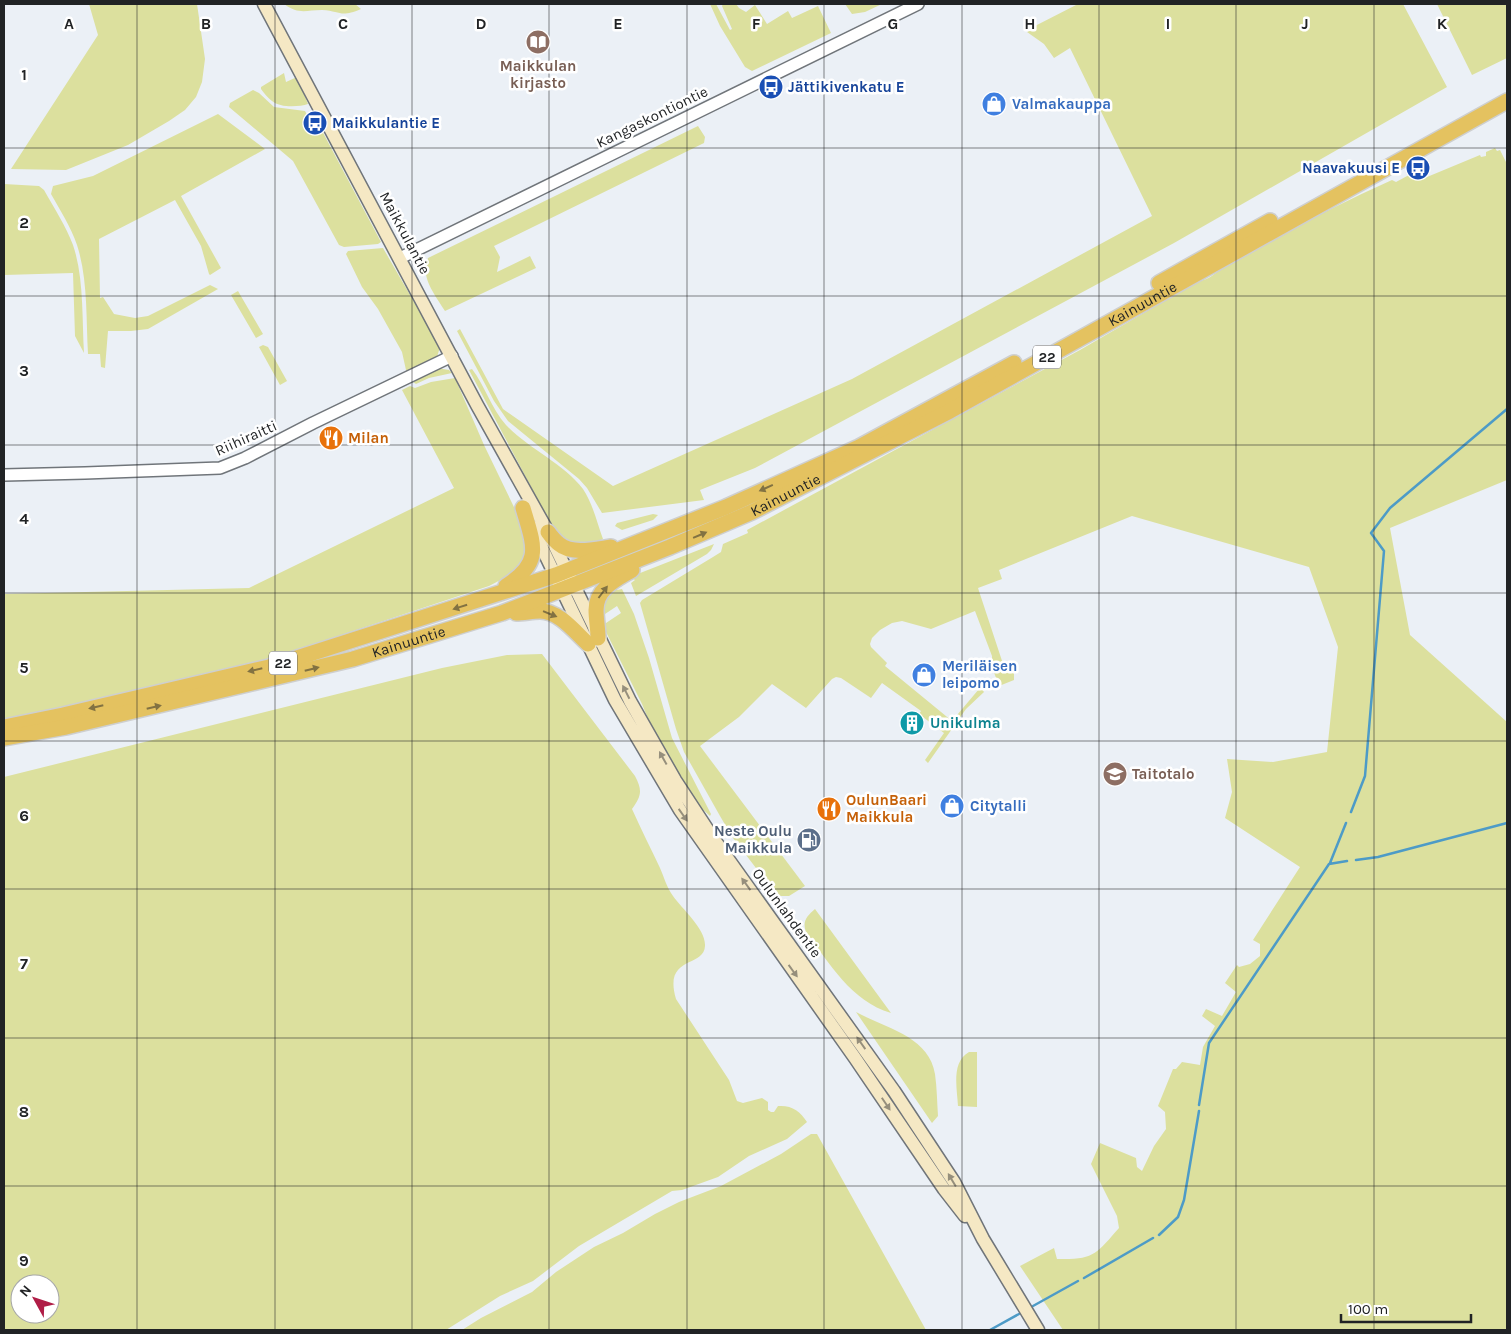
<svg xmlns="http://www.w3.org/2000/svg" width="1511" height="1334" font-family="Karla,sans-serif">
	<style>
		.green { fill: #dce09e; fill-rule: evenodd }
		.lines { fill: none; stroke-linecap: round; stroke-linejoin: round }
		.stream { stroke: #4d9bc7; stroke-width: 2.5 }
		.tertiary-casing { stroke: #70757a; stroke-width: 14 }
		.secondary-casing { stroke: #70757a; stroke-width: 15 }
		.trunk-casing { stroke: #cecfcf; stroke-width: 18 }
		.tertiary { stroke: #fff; stroke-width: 11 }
		.secondary { stroke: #f5e8c4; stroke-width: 12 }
		.trunk { stroke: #e4c260; stroke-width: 15 }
		.oneway { fill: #827242 }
		.oneway2 { fill: #968f7c }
		.grid { fill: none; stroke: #212325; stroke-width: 1; stroke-opacity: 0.55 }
		.labels { text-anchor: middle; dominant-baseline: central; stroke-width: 5; stroke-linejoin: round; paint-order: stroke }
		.shield { fill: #fff; stroke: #646566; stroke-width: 1 }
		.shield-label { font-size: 14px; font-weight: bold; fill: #212325 }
		.education-label { font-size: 15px; font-weight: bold; fill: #785e54; stroke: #fff }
		.transit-label { font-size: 15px; font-weight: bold; fill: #164399; stroke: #fff; text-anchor: start }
		.shop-label { font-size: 15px; font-weight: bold; fill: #366cbe; stroke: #fff; text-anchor: start }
		.street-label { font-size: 15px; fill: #212325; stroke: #fff }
		.food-label { font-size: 15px; font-weight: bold; fill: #c56008; stroke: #fff; text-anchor: start }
		.culture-label { font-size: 15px; font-weight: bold; fill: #0d838f; stroke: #fff; text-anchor: start }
		.service-label { font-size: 15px; font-weight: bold; fill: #4e5e75; stroke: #fff; text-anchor: end }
		.grid-label { font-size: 16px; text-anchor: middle; font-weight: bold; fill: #212325; stroke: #fff; stroke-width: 5; stroke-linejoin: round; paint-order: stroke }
	</style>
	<rect width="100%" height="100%" fill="#ebf0f6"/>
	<path class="green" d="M89,4H197L205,59L202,82L196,97L185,110L169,121L128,145L66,170L11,169L98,35Z
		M284,4H355L361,9C340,18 341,11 322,10C306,10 299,15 284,4Z
		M710,4H716L730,30L732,29L722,6L723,4H736L739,8L746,12L755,5L767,24L788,11L792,18L818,6L831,33L752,71L745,67L720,26Z
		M845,4H882L865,12L852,14Z
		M1078,4H1403L1447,87L1174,243L755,468L700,490L704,500L602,513L587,488L579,479L508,421L494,401L457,331L460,329L503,409L613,486L852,379L1152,216L1070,48L1054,58L1044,44L1027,32L1033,27Z
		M1437,4H1507V58L1472,75Z
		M284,73L286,82L297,77L308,104C299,107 280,108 272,101C268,98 264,93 261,89V87Z
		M253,90L259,93L274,107L305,111L315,129L320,127L381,242L378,244L344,247L339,245L293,161L229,107L230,103Z
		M218,114L265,149L181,196L221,268L210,275L209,274L201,246L175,200L99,239L100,298L103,297L114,314L135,318L148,316L210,285L218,289L148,329L131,331H108L105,368L101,367L100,354H88C86,318 88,279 77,245C71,227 60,210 51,194L53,186L93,176Z
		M698,126L705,137L704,143L494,246L500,257L497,272L530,256L536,268L445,311C436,296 419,276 428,258Z
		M1495,148L1497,151L1500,150L1507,164V480L1390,528L1410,635L1507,722V1330H1063L1020,1266L1054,1248L1057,1259C1094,1260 1096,1254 1119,1228L1117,1216L1091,1164L1100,1143L1136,1158L1137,1167L1142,1171L1154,1146L1166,1129L1165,1112L1158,1106L1173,1069H1176L1182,1062L1200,1065L1203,1047L1215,1026L1202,1016L1206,1009L1222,1016L1236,992L1225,983L1237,965L1239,967L1250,964L1260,956V944L1253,940L1300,867L1225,818L1232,792L1227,759L1273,762L1327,752L1338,647L1309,567L1132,516L999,570L1002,579L978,588L1006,673L1012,671L1014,674V680L999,686L992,667V656L975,611L931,629L902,621L892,623L880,630L872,638L870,644L871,647L887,663L885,666L952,721L979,689L981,688L984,692L966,709L928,763L925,760L944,733L919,714L921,711L882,683L871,698L841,678L836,677L832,679L806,708L772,684L739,717L700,746L805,886L789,896H781L775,893L733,838L720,816L684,752L676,729L640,603L642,600L713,557L721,552L723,544L748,533L747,530L1080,350L1199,281C1208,280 1217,273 1223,266C1278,236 1334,206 1392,180L1396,182L1409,175L1420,178L1427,177L1480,155L1481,157L1486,156V152Z
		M4,184L39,186L44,190C54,208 66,226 73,245C84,277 82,319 84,353L75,336L73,273L4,275Z
		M383,248L440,347L437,357L408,373L406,370L402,352L378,309L362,287L346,254L348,251Z
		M238,291L263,334L256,338L231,295Z
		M263,345L268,347L287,381L280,385L259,347Z
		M437,368L449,370L452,373L429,378L416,384L413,382V380Z
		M472,369C485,386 491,408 506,425C529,449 563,463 583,489C593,504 597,523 603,539L599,541L603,544H570L556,534L469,370Z
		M455,378L484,445L526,532V556L516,572L489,586L311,645L268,661L62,710L4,720V594L249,588L454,488L402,390L410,386L415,388L431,382Z
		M653,514L658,515L653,520L622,530L615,526L617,523Z
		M714,544L711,550L707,554L636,596L631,583L635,580L630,577Z
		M618,584L617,590L622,589L634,614L649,658L672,738L711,814L710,816L697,804L689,791L653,731L642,704L606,632V623L621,613L617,606L602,616L603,600Z
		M542,654L635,776C643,791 641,796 632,809C641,829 651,849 660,868C664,877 667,888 673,896C682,909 706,929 705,946C704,968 663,955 676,999L729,1080L737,1101L743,1103L762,1098L768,1102V1110L771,1112H774L778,1106C792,1105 800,1111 807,1122L787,1139L749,1156L718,1177L682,1190L672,1191L579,1246L533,1281L500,1296L446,1330H4V777L442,668L507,655ZM20,1284H50V1314H20Z
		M815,909L891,1013C851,1001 830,964 806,932C802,921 807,916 815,909Z
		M856,1012C885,1028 929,1036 935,1074C937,1088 937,1102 938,1116L932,1123Z
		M969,1052H977V1107L958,1106C957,1088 951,1062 969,1052Z
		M811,1134H817L926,1330H462L481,1318L532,1292L556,1272L594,1247L623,1233L655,1214L679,1202L721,1186L781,1154Z"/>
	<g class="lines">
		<path class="stream" d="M1351,812L1365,776L1384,551L1371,533L1390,508L1507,409
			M1356,860L1378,857L1507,823
			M1330,863L1346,823
			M1199,1105L1209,1043L1329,864L1347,861
			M1159,1235L1178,1217L1184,1200L1199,1111
			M1084,1278L1153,1238
			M1033,1306L1078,1281
			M990,1330L1019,1314"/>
		<defs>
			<path id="tertiary" d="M400,258L918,4
				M4,475L85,473L220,468L245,458L313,423L452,356"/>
			<path id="secondary" d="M264,4L477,405L548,532L630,701L675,780L713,838L894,1091L954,1182L983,1239L1038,1330
				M532,527L615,700L680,810L855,1058L944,1189L965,1216"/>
			<g id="trunk">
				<path d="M1159,283L1270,221"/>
				<path d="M548,532C551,536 555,541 559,544C572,555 596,549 611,547"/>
				<path d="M506,586C543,562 534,546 523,508"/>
				<path d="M516,613C524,613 532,611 540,611C559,611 575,632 588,644"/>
				<path d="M598,638C598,629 596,619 596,610C596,588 617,579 632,570"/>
				<path d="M4,727L63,715L269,667L556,575L726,507L859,447L1014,363"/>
				<path id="s1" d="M4,738L66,727L353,659L502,613L670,547L752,512L950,411L1507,101"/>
			</g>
		</defs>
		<use href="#tertiary" class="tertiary-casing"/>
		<use href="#secondary" class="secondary-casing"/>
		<use href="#trunk" class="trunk-casing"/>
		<use href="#tertiary" class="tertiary"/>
		<use href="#secondary" class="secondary"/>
		<use href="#trunk" class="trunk"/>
	</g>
	<defs><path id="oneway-solid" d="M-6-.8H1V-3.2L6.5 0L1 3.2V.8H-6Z" transform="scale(1.25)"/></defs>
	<g class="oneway">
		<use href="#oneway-solid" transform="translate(766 488) rotate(156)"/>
		<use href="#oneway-solid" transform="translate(700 535) rotate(-23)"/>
		<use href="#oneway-solid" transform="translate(603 592) rotate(-53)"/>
		<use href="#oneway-solid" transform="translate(460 607) rotate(162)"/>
		<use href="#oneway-solid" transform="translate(550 614) rotate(22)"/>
		<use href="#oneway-solid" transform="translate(312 669) rotate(-14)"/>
		<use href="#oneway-solid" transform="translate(255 670) rotate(167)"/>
		<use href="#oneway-solid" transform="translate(96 707) rotate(167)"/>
		<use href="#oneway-solid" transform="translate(154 707) rotate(-13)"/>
	</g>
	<g class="oneway2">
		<use href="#oneway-solid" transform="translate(626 692) rotate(-117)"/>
		<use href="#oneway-solid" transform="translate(663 758) rotate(-119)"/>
		<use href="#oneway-solid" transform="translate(683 815) rotate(55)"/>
		<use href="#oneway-solid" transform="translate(746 884) rotate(-126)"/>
		<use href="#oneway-solid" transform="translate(793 971) rotate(54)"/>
		<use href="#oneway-solid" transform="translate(861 1043) rotate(-125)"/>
		<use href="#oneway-solid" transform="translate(886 1104) rotate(56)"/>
		<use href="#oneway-solid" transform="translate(952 1180) rotate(-121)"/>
	</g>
	<path class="grid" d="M137,4V1330M275,4V1330M412,4V1330M549,4V1330M687,4V1330M824,4V1330M962,4V1330M1099,4V1330M1236,4V1330M1374,4V1330M4,148H1507M4,296H1507M4,445H1507M4,593H1507M4,741H1507M4,889H1507M4,1038H1507M4,1186H1507"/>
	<defs>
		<symbol id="library-disc" viewBox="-11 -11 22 22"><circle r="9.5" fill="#8d6e63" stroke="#fff"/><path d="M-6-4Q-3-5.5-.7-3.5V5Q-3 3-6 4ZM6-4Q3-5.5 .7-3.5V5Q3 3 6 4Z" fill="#fff"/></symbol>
		<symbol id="bus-disc" viewBox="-11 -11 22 22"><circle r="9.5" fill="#1a4fb4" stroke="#fff"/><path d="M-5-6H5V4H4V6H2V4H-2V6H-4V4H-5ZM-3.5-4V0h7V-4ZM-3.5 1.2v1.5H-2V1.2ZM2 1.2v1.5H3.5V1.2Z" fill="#fff"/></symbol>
		<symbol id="shop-disc" viewBox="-11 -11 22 22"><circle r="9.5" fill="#3f7fe0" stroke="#fff"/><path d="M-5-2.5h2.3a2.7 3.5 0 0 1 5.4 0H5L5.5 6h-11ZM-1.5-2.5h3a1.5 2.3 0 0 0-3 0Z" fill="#fff"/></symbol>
		<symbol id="restaurant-disc" viewBox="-11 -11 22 22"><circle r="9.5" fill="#e8710a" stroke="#fff"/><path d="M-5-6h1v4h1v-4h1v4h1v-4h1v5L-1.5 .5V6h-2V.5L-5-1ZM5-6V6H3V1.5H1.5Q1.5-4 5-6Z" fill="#fff"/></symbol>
		<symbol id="building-disc" viewBox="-11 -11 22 22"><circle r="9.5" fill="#0f9aa8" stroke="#fff"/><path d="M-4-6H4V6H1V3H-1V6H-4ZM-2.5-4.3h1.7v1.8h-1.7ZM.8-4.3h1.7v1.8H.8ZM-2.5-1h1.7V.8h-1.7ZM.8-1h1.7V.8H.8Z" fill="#fff"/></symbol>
		<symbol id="school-disc" viewBox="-11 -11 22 22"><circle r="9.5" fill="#8d6e63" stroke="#fff"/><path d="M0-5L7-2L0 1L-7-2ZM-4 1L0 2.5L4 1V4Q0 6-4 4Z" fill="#fff"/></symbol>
		<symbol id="fuel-disc" viewBox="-11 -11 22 22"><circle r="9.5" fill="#5c6f8a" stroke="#fff"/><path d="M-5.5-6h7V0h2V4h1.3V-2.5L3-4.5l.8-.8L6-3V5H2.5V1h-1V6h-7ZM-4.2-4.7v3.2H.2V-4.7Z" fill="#fff"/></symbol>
	</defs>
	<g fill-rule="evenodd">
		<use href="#library-disc" x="524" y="28" width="28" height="28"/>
		<use href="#bus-disc" x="757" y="73" width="28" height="28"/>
		<use href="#shop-disc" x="980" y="90" width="28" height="28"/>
		<use href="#bus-disc" x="301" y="109" width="28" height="28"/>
		<use href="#bus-disc" x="1404" y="154" width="28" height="28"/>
		<use href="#restaurant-disc" x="317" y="424" width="28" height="28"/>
		<use href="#shop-disc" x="910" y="661" width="28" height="28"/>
		<use href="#building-disc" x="898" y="709" width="28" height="28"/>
		<use href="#school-disc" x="1101" y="760" width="28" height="28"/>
		<use href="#shop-disc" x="938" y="792" width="28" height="28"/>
		<use href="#restaurant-disc" x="815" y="795" width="28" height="28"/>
		<use href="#fuel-disc" x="795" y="826" width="28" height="28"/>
	</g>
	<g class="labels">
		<g class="shield">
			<rect x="1033" y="345.5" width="28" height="23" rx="4"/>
			<rect x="269" y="651.5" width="28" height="23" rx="4"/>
		</g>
		<g class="shield-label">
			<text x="1047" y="357">22</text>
			<text x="283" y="663">22</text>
		</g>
		<g class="education-label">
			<text x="538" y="66">Maikkulan<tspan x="538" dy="17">kirjasto</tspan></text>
			<text x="1132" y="774" text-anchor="start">Taitotalo</text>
		</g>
		<g class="transit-label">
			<text x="788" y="87">Jättikivenkatu E</text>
			<text x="332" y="123">Maikkulantie E</text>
			<text x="1400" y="168" text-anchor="end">Naavakuusi E</text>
		</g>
		<g class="shop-label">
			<text x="1012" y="104">Valmakauppa</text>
			<text x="942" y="666">Meriläisen<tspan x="942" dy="17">leipomo</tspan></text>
			<text x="970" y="806">Citytalli</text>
		</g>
		<g class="street-label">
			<text transform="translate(652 117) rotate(-26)">Kangaskontiontie</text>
			<text transform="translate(405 233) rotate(62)">Maikkulantie</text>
			<text stroke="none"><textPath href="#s1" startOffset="1226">Kainuuntie</textPath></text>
			<text transform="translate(246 438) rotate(-24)">Riihiraitti</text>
			<text stroke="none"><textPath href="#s1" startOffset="821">Kainuuntie</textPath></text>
			<text stroke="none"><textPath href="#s1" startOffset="416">Kainuuntie</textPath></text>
			<text transform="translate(787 913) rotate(54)">Oulunlahdentie</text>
		</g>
		<g class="food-label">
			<text x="348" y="438">Milan</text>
			<text x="846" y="800">OulunBaari<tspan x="846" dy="17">Maikkula</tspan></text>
		</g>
		<g class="culture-label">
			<text x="930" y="723">Unikulma</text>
		</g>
		<g class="service-label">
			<text x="792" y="831">Neste Oulu<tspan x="792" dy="17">Maikkula</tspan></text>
		</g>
	</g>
	<g class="grid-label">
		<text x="69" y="29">A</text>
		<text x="206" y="29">B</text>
		<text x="343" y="29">C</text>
		<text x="481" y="29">D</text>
		<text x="618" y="29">E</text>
		<text x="756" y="29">F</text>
		<text x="893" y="29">G</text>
		<text x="1030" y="29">H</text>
		<text x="1168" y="29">I</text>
		<text x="1305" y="29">J</text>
		<text x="1442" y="29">K</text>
		<text x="24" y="80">1</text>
		<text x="24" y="228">2</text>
		<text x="24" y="376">3</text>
		<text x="24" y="524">4</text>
		<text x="24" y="673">5</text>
		<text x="24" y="821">6</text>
		<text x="24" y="969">7</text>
		<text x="24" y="1117">8</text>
		<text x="24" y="1266">9</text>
	</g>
	<rect width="1511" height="1334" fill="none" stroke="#212325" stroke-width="10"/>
	<g transform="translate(35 1299) rotate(310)"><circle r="24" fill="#ffffff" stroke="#a6a7a8"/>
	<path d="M0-4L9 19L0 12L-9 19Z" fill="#b01d47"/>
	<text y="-8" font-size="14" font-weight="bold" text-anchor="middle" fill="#212325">N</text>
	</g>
	<path d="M1341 1314v8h130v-8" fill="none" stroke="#212325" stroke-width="2.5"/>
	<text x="1348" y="1314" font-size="15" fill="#212325" stroke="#ffffff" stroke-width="4" paint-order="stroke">100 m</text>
</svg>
